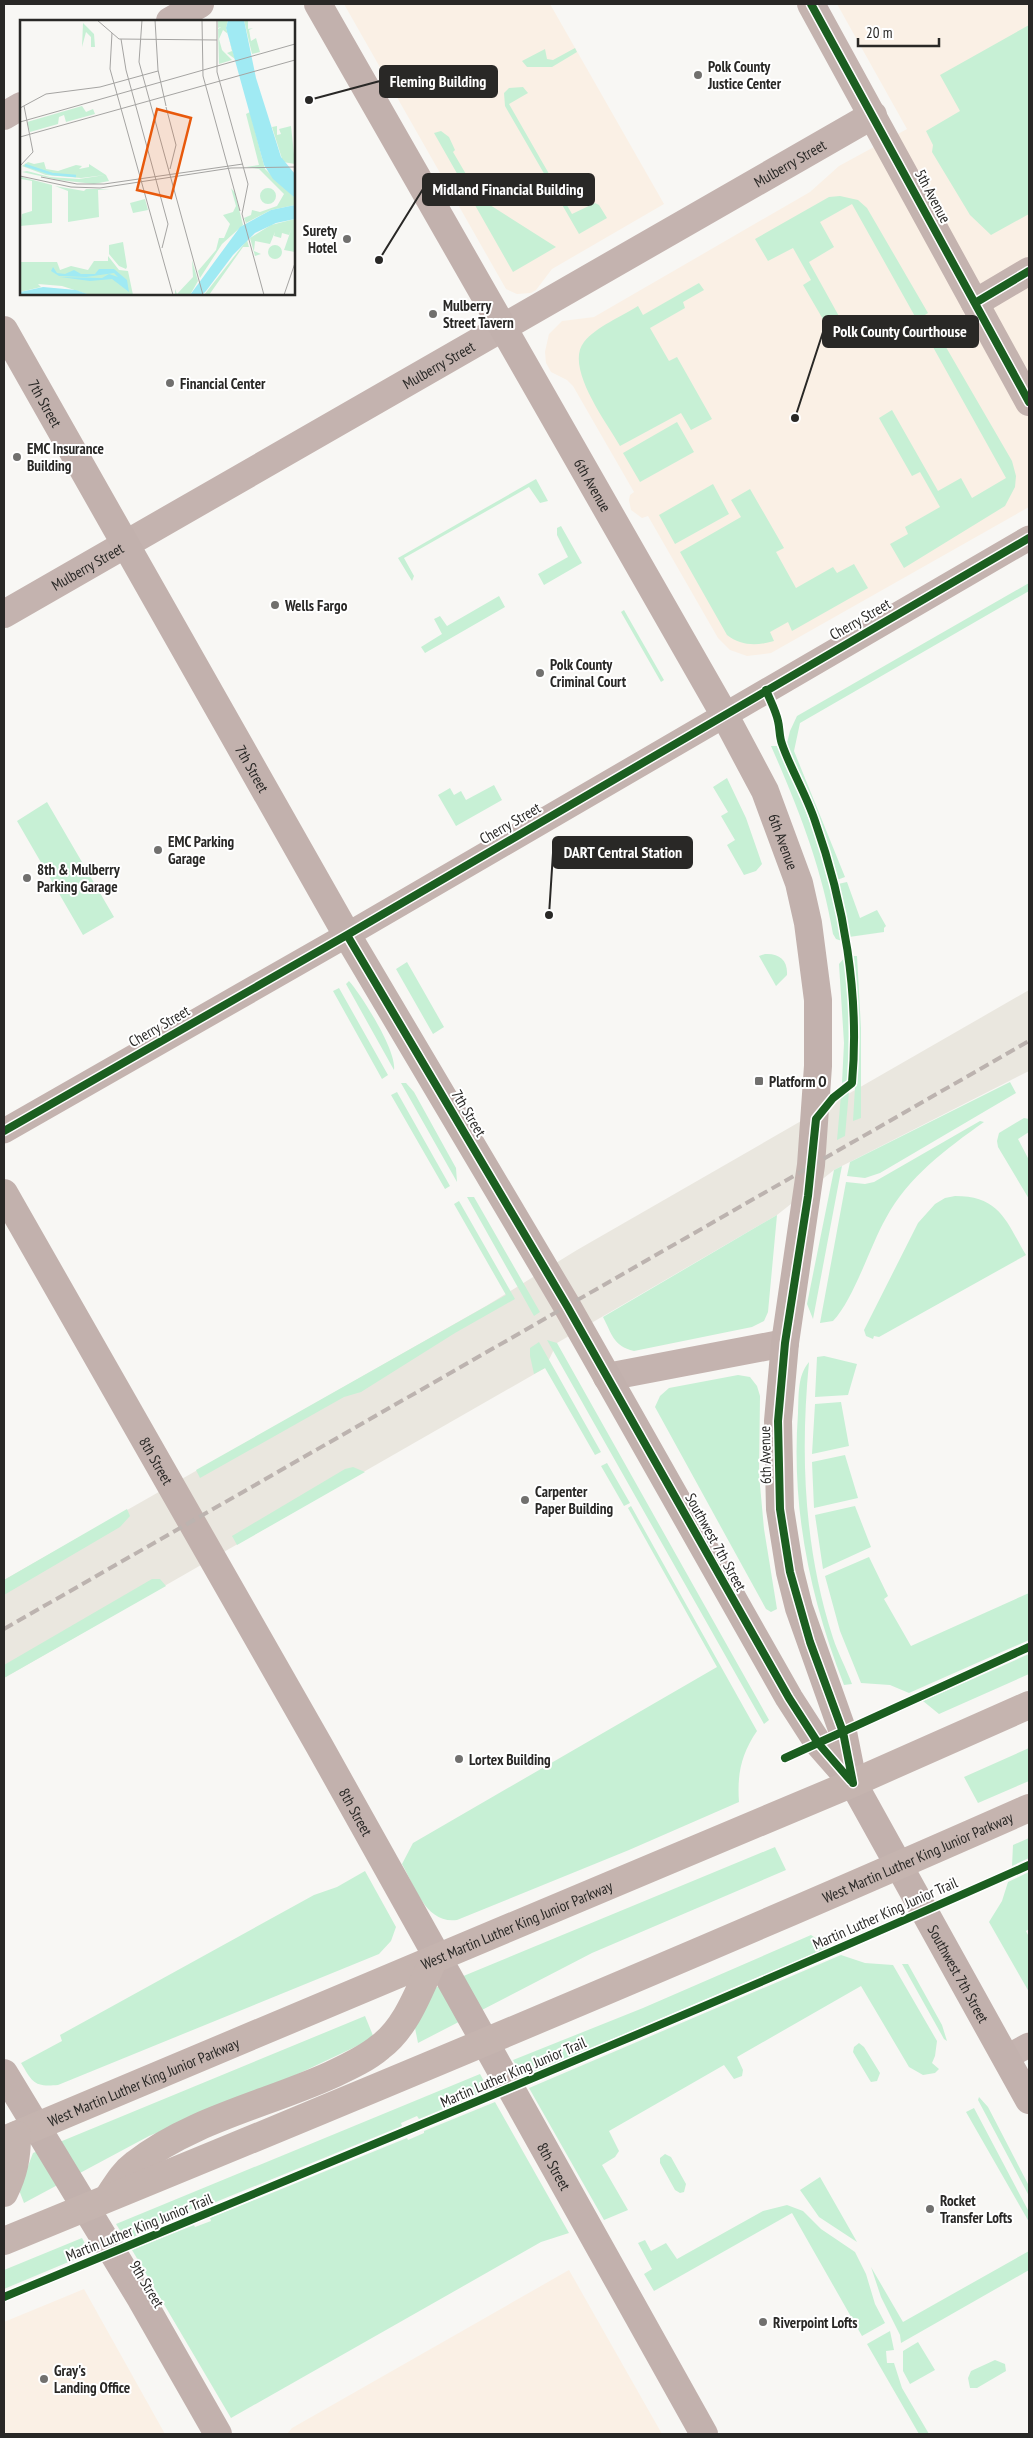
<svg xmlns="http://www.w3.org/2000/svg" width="1033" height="2438" viewBox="0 0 1033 2438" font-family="'PT Sans Narrow',sans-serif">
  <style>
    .commercial { fill: #faf0e5 }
    .built { fill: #eae7df }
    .green { fill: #c7f0d5 }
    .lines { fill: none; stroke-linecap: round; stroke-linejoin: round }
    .minor { stroke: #c4b3af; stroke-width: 25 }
    .tertiary { stroke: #c4b3af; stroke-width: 28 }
    .secondary { stroke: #c2b1ad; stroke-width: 28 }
    .primary { stroke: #c5b4af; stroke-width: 28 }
    .rail { stroke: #bcb3af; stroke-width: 4; stroke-dasharray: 10 5; stroke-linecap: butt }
    .cycleway-casing { stroke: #fff; stroke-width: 11 }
    .cycleway { stroke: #1b5e20; stroke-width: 8 }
    .poi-dot { fill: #71706e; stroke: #fff; stroke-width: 2 }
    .labels { text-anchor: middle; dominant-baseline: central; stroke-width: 4; stroke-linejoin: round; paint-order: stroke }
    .poi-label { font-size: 15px; font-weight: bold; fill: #292826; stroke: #fff; text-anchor: start }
    .street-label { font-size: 15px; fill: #292826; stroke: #fff }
    .inset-river { fill: none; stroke: #a0eaf3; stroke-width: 2.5 }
    .inset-road { fill: none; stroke: #a5a4a2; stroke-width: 1 }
    .view { fill: #e8590c; fill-opacity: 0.15; stroke: #e8590c; stroke-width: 2.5 }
    .inset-edge { fill: none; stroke: #292826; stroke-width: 2.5 }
    .leader { fill: none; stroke: #292826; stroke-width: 2 }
    .callout-dot { fill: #292826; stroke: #fff; stroke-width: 2 }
    .callout { fill: #292826; stroke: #292826; stroke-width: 2 }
    .callout-label { font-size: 16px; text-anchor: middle; font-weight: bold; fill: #fff }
  </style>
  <rect width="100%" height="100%" fill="#f8f7f4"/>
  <path class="commercial" d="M344,4H550L664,204L552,269L536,290L531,293L517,294L506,289Z
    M837,4H1029V507L771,653L747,656L730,650L718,638L648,516L642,518L631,510L629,500L630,495L634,492L573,386L567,380L551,372L546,363L545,352L549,334L562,321L594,317L810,192L839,166L907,129Z
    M569,2270L662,2434H287L292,2428Z
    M84,2289L165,2434H4V2322Z"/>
  <path class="built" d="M1029,990V1071L834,1170L777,1215L557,1343L545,1368L4,1678V1580L486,1306L577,1250Z"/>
  <path class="green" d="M1029,25V214L991,235L970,215L932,152L933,145L926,131L960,111L940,75Z
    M575,48L577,52L552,67H527L522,61L545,49L547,59L553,60Z
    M523,87L528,93L509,104L572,214L595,203L599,205L607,218L579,234L505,106L504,93L509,88Z
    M441,131L449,137L455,150L453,152L470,181L473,180L490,205L556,247L513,272L434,133Z
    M840,196L858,200L867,208L928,313L917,320L852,204L820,222L834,247L809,262L851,338L838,345L803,285L811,280L793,248L768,261L755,239L829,197Z
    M699,283L704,290L683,302L685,308L650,328L669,361L677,357L712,419L691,430L681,413L620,446C607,423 564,367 584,342C597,326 621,317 638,306L643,315Z
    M943,342L1012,461L1016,476L1015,487L1005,506L904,568L890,544L908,534L905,527L940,507L920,472L912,476L879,418L892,410L938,491L961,478L972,498L1006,478L933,347Z
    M677,422L694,452L640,482L623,453Z
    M536,479L548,501L540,503L529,487L404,558L414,576L412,581L398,558Z
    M713,484L729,514L675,544L659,515Z
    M750,489L784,548L776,552L796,588L833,567L837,573L854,564L868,588L792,631L788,622L770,632L774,641C757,646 741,646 727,635L680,552L741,517L731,500Z
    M561,526L582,563L544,585L538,574L568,557L557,535V528Z
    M1029,583V591L800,723L794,751L845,877L837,880L810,800L786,747L790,731L797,716Z
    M499,596L505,607L425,653L421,647L442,634L434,619L440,616L447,626Z
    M624,610L664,680L661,682L621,612Z
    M771,746H777C809,809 829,872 842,941L836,939L833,934C822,868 798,807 771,746Z
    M727,778L746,818L762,864L756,871L744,875L727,845L735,840L721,816L728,812L713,787Z
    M494,785L502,800L456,826L438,795L450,788L454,795L461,791L466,800Z
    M47,802L114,917L83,935L17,821Z
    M847,882L860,918L877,910L886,926L884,928V932L849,937L838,884Z
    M765,954C779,953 788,960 787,975L776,986L759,956Z
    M852,956H857L861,1028V1118L853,1121L858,1037Z
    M845,957C849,997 851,1038 850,1079L842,1083L844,1043L839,964Z
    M407,962L444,1027L433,1034L396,969Z
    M349,981C362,996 397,1051 394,1070L346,984Z
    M339,988L388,1075L382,1079L333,991Z
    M1010,1082L1016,1093L880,1173L865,1178L847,1176L850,1162Z
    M401,1083H406L414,1092L456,1168L457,1182Z
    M849,1091L845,1136L837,1140L841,1095Z
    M397,1092L450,1186L445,1189L391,1095Z
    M1024,1118L1029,1119V1132L1018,1139L1029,1160V1199L998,1147L997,1141L999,1133Z
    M980,1121L984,1122C946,1149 908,1177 886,1218C870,1246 854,1299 833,1321L820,1323L846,1182L865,1184L874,1182Z
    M842,1166L840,1176L813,1319L807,1304L834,1170Z
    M955,1196C1000,1196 1006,1221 1026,1255L879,1337L874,1336L873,1339L866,1336L864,1330L918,1223L935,1204L945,1198Z
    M467,1197H474L540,1312L534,1316Z
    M459,1201L515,1299L455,1333L361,1392L344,1397L200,1478L196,1470L506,1295L454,1204Z
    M777,1215L768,1312L764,1321L752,1327L634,1351C613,1346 612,1334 603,1317Z
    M547,1340L557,1343L769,1720L764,1724Z
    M539,1342L601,1452L595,1455L545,1368L534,1374L530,1356V1348Z
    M824,1356L857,1364L848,1395L815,1397L817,1357Z
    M809,1362C800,1456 804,1548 833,1638C838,1653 846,1668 852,1684L844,1685C810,1598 791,1508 798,1413C799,1396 797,1376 809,1362Z
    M738,1375L750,1377L757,1386L760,1396L759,1474L764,1529L777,1609L771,1612L766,1609L655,1407L660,1396L669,1388Z
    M841,1402L849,1446L812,1454L815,1404Z
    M845,1455L858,1498L814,1508L812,1462Z
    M607,1463L630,1503L624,1506L601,1466Z
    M353,1467L365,1472L237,1545L232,1536L345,1469Z
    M631,1506L757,1731C741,1754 737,1775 739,1802L629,1850L457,1920C426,1924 415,1887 402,1864L413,1843L717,1667L628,1508Z
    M855,1506L871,1547L823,1569L815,1515Z
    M127,1509L130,1516L120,1527L4,1595V1580Z
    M869,1557L888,1596L884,1599L911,1646L1029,1593V1640L909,1693L890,1685L861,1683L840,1631L825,1576Z
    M152,1579H160L166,1586L4,1678V1665Z
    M1029,1654V1674L939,1714L923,1701Z
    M1029,1748V1781L978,1803L964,1777Z
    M1029,1838V1858L1012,1866L1013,1845Z
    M775,1847L786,1870L592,1953L418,2043L415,2028L432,1989Z
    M365,1871L396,1927L391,1941L379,1954L58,2085C34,2087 33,2083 21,2063L62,2041L60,2035L314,1895L337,1887Z
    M1029,1872V1929L1026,1931L1029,1937V1992L989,1922L1002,1901L1008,1882Z
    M811,1935L829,1947L523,2077L513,2060L643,2008Z
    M841,1955L865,1963L893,1965L937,2041L935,2056L932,2063L939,2069L935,2073L923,2075L909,2067L861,1986L737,2057L743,2070L742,2076L734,2079L724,2065L609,2131L619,2151L615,2157L602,2165L628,2210L604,2220L529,2088Z
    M902,1964H908L942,2025L947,2041L944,2039Z
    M365,2016L374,2038L283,2081L149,2136L24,2203L19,2190L33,2153Z
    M859,2043L864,2047L880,2073L877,2081L871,2082L869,2079L853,2052L854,2047Z
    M480,2074L489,2090L419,2119L417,2116L401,2123L402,2126L206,2206L204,2204L188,2210L189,2213L126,2240L116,2224Z
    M979,2097L988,2107L1029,2186V2196L978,2100Z
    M495,2102L569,2233L541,2242L231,2418L132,2250L194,2225L195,2227L211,2221L210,2218L407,2138L408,2140L424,2133V2131Z
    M974,2108L1029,2212V2222L966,2112Z
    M665,2154L671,2157L686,2184L684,2192L680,2193L675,2190L660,2163V2158Z
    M820,2177L857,2242L819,2217L800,2190Z
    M787,2205L803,2211L821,2229L855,2252L866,2274L875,2304L885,2323L862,2336L792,2213L654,2291L644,2274L652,2269L638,2243L645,2240L651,2251L666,2243L677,2259L763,2211Z
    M82,2238L90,2253L4,2289V2270Z
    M1029,2251V2270L901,2343L900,2335L881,2297L871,2267L903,2322Z
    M890,2331L894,2350L886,2351L887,2363H894L902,2388L929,2434H919L867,2344Z
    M918,2342L935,2370L910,2384L903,2371V2351Z
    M995,2360L1005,2364L1006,2371L977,2388H970L968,2378L971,2371Z"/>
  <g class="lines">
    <path class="minor" d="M4,1131L347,935L1029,538
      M1007,2057L1029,2045"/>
    <g class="tertiary">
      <path d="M811,4L1029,402"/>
      <path d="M170,21L200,4"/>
      <path d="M4,116L21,106"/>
      <path d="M975,303L1029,271"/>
      <path id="s1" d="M4,614L873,115"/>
      <path d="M607,1377L785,1343"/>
    </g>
    <g class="secondary">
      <path id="s2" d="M318,4L724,714L765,791L799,883L808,923L818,1000V1066L811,1165L785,1343L778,1421L780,1509L790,1572L799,1608L843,1732L853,1782"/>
      <path id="s3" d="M4,330L347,935L567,1306L789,1698L818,1743L853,1783L1029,2100"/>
      <path id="s4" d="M4,1193L320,1747L704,2434"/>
      <path d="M4,2073L141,2299L218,2434"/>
    </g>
    <g class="primary">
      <path id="s5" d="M4,2140L853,1783L1029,1705"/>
      <path d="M4,2193C14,2173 17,2157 17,2135"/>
      <path d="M109,2196C117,2184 123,2173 135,2164C191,2120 267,2104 331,2075C348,2067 366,2059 380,2047C407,2027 419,1990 433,1961"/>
      <path id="s6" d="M4,2241C347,2101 690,1958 1029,1808"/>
    </g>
    <path class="rail" d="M4,1629L1029,1041"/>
    <g class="cycleway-casing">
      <path id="cycleway" d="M811,4L1029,402
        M975,303L1029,271
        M766,690C770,700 776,711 778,721C780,729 779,736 782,744C791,770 806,794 815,821C844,903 860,995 852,1083L833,1098L816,1119L808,1196L785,1343L778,1421L780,1509L790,1572L810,1642L843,1732L853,1783
        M347,935L567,1306L789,1698L818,1743L851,1781
        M4,1131L347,935L1029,538
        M785,1758L1029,1647
        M4,2297C347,2155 690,2016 1029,1865"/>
    </g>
    <use href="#cycleway" class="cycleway"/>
  </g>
  <g class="poi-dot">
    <circle cx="698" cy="75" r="5"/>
    <circle cx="347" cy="239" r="5"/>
    <circle cx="433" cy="314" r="5"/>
    <circle cx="170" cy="383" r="5"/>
    <circle cx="17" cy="457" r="5"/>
    <circle cx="275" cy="605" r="5"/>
    <circle cx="540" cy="673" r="5"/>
    <circle cx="158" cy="850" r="5"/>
    <circle cx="27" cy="878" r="5"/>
    <rect x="754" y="1076" width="10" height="10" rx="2.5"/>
    <circle cx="525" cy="1500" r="5"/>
    <circle cx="459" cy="1759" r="5"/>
    <circle cx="930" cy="2209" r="5"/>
    <circle cx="763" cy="2322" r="5"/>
    <circle cx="44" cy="2379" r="5"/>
  </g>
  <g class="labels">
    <g class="poi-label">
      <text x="708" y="66">Polk County<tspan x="708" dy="17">Justice Center</tspan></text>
      <text x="337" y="230" text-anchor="end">Surety<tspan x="337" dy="17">Hotel</tspan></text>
      <text x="443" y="305">Mulberry<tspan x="443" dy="17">Street Tavern</tspan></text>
      <text x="180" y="383">Financial Center</text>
      <text x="27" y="448">EMC Insurance<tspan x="27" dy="17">Building</tspan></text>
      <text x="285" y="605">Wells Fargo</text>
      <text x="550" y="664">Polk County<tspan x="550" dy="17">Criminal Court</tspan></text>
      <text x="168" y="841">EMC Parking<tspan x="168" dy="17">Garage</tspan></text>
      <text x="37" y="869">8th &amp; Mulberry<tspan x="37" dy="17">Parking Garage</tspan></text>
      <text x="769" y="1081">Platform O</text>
      <text x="535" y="1491">Carpenter<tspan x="535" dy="17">Paper Building</tspan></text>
      <text x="469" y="1759">Lortex Building</text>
      <text x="940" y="2200">Rocket<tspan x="940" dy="17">Transfer Lofts</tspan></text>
      <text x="773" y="2322">Riverpoint Lofts</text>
      <text x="54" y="2370">Gray's<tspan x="54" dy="17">Landing Office</tspan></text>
    </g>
    <g class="street-label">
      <text stroke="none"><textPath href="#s1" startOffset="906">Mulberry Street</textPath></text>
      <text transform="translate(933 196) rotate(62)">5th Avenue</text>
      <text stroke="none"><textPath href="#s1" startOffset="501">Mulberry Street</textPath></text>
      <text stroke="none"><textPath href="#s3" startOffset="84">7th Street</textPath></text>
      <text stroke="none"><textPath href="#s2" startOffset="554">6th Avenue</textPath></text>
      <text stroke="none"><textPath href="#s1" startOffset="96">Mulberry Street</textPath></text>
      <text transform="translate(860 619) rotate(-30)">Cherry Street</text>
      <text stroke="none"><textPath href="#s3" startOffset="504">7th Street</textPath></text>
      <text transform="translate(510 823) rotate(-30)">Cherry Street</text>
      <text stroke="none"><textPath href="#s2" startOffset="959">6th Avenue</textPath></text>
      <text transform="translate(159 1026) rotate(-30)">Cherry Street</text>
      <text transform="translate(469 1113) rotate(59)">7th Street</text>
      <text transform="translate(765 1455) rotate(-91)">6th Avenue</text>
      <text stroke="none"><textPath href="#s4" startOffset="308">8th Street</textPath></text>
      <text transform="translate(716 1542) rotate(61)">Southwest 7th Street</text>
      <text stroke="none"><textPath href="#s4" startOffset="712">8th Street</textPath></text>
      <text stroke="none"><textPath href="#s6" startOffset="991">West Martin Luther King Junior Parkway</textPath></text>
      <text transform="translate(885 1913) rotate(-24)">Martin Luther King Junior Trail</text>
      <text stroke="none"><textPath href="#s5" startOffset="556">West Martin Luther King Junior Parkway</textPath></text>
      <text stroke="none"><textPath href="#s3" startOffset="1902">Southwest 7th Street</textPath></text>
      <text transform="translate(513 2072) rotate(-23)">Martin Luther King Junior Trail</text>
      <text stroke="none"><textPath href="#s5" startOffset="151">West Martin Luther King Junior Parkway</textPath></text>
      <text stroke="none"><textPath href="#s4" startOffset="1118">8th Street</textPath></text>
      <text transform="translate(139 2227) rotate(-22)">Martin Luther King Junior Trail</text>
      <text transform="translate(147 2284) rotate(59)">9th Street</text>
    </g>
  </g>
  <g transform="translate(20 20)">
    <rect width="275" height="275" fill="#f8f7f4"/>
    <path d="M198,0H208L206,8L215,39L207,33L212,31L208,14L203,10L199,19L202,30L212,40L199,44L198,9L201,7L198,8ZM224,0H228V9L233,8L229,10L231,21L236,18L240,32L232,34ZM63,3L74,14L75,27H71V17L66,12L62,27ZM62,86L66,92L73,89L75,94L46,102L44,95L39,97L38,104L10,112L7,102ZM230,92L245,149L275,178V185L251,190L226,203L224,198L231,195L232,190L240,192L257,186L264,174L239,149L226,147L239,145L226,94ZM257,106V115L261,114L259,109L271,106L275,144L263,142L252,107ZM8,142L14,144L24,142L26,149L38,151L56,145L62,146L59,149L69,147V144L63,146L69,144L86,155L89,161L74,164L39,160L2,152L7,151L30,157L59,159L85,155L61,158L26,155L2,146ZM2,157L32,165V203L0,206L2,194L12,191V161L1,159L0,163V158ZM35,166L64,171L66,169H90L78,170L79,197L48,202V171ZM240 176a8 8 0 1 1 16 0a8 8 0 1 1-16 0ZM211,168L215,173L223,205L202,224L180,258L178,251L196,230L199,218H204L210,204L203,195L213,192L216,186ZM125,179L128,190L113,193L110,183ZM275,199V232L264,230L272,207L269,215L262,213L261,218L254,216L255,212L250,224L235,221L234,231L241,234L235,236L230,218L251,205ZM227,220L229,227H223L189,275H184ZM103,222L107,247L106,249L99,246L89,234V225ZM248 232a7 7 0 1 1 14 0a7 7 0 1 1-14 0ZM0,233L1,242H37L40,250L51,246L68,250L74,241H88V236L99,250L108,251L113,275H70L42,266L18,264L21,267L0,272ZM172,240L178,261L170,275H155V269L157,274L173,257Z" fill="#c7f0d5"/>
    <path d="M208,0H224L236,58L261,137L275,154V178L253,159L244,145L206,8ZM275,185V199L256,203L235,213L213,235L186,271L182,275H170L220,207L251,190ZM33,247L37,253L45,254L54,250L61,254H75L79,249H94L107,260L109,272L92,259L70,261L40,257L82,258L89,254L98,257L94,253L66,257L39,256L31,251ZM23,267L56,270L70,275H0V272Z" fill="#a0eaf3"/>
    <path class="inset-river" d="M5,145L32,154L56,156"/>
    <path class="inset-road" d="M77,0L99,19L197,20M122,0L119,42L183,275M135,0L138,50L146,86M182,0L183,56L220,191M197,0V52L228,164L222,194L244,275M92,13L90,49L153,275M101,19L106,50L148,204L142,228M146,87L156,125L150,149M0,88L26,74L80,67L138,51M0,102L275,24M0,117L275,40M0,146L13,132L4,86M0,156L51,167L80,168L211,148L275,147M21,157L57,164H84L223,144M264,275L275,243"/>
    <path class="view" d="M137,89L171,98L151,178L117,170Z"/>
    <rect width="275" height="275" class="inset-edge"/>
  </g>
  <path class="leader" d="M309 100L380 81M379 260L423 189M795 418L823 332M549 915L553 853"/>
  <g class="callout-dot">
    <circle cx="309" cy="100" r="5"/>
    <circle cx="379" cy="260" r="5"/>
    <circle cx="795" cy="418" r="5"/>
    <circle cx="549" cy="915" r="5"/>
  </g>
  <g class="callout">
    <rect x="380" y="66" width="117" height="31" rx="5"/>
    <rect x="423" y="174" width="171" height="31" rx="5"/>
    <rect x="823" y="316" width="155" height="31" rx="5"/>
    <rect x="553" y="837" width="139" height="31" rx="5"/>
  </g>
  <g class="callout-label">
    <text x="438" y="87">Fleming Building</text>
    <text x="508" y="195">Midland Financial Building</text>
    <text x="900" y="337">Polk County Courthouse</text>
    <text x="623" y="858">DART Central Station</text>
  </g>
  <rect width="1033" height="2438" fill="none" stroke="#292826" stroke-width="10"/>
  <path d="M858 38v8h81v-8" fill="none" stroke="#292826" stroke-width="2.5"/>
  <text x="866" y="38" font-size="15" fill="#292826" stroke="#ffffff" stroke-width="4" paint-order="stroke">20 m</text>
</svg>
